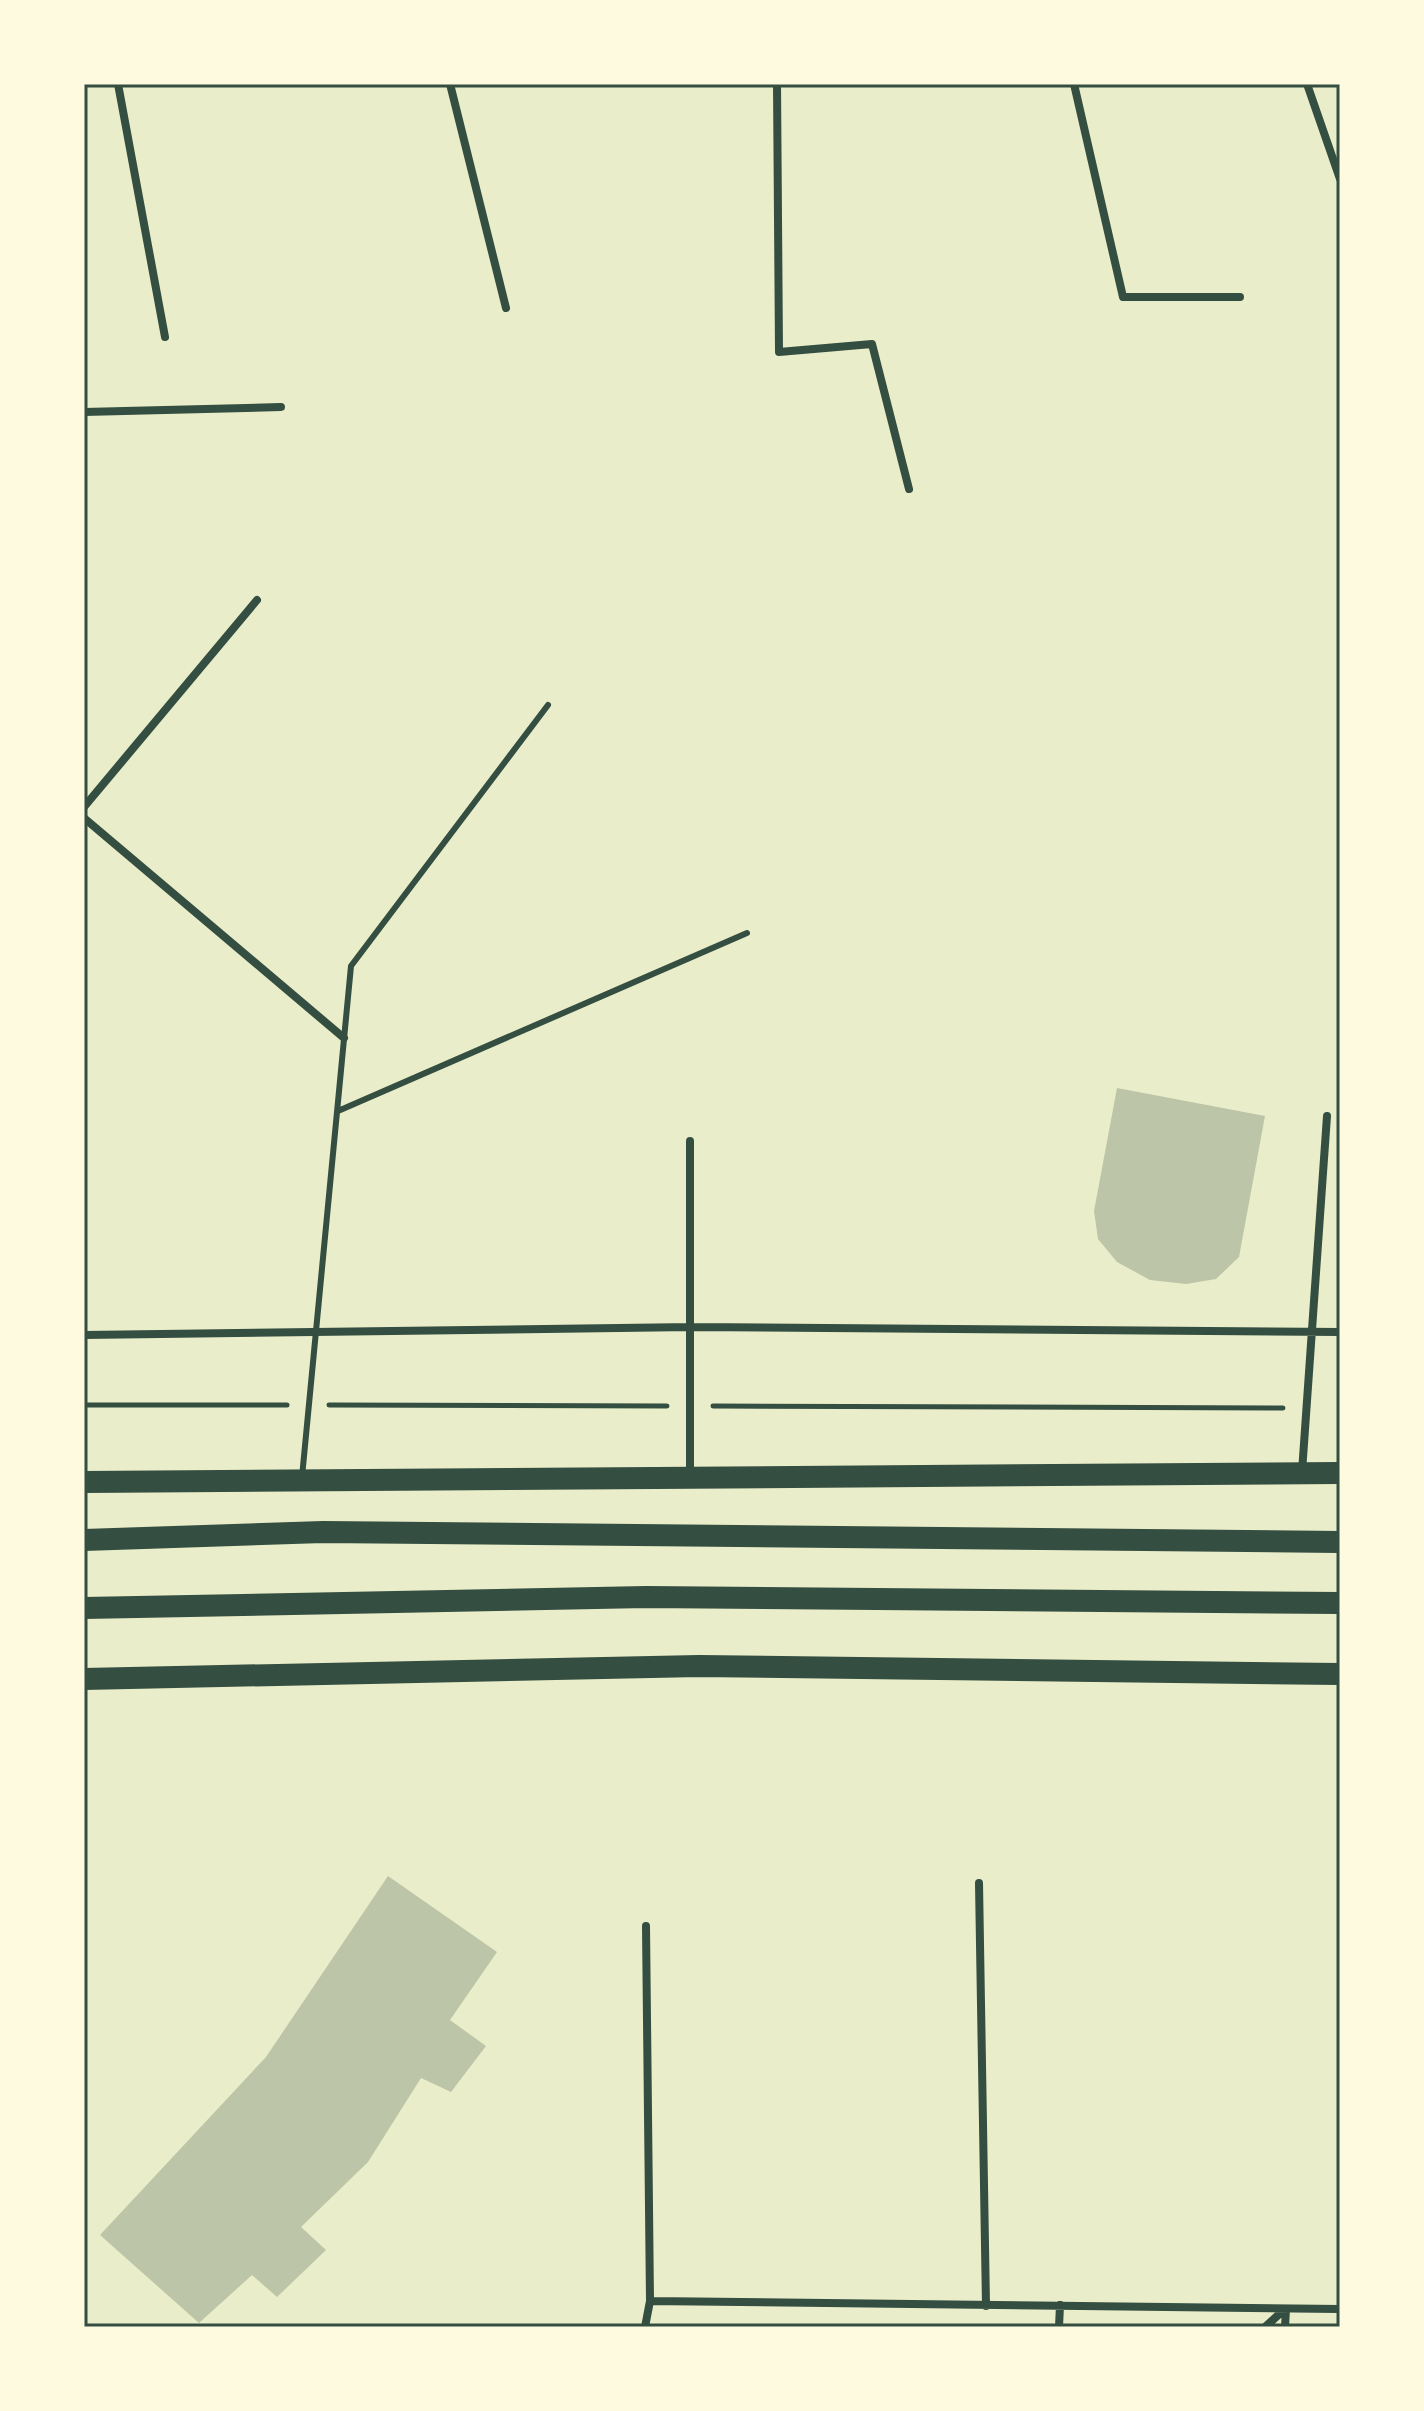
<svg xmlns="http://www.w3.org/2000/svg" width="1424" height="2411" viewBox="0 0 1424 2411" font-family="Montserrat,sans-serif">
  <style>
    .building { fill: #bcc5a7 }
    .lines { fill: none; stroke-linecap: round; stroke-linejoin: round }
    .path { stroke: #344e41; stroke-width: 5 }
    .service { stroke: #344e41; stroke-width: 6 }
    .minor { stroke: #344e41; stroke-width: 8 }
    .trunk { stroke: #344e41; stroke-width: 22 }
    .neatline { fill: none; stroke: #344e41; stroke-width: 3 }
  </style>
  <rect width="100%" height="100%" fill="#e9edc9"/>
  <path class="building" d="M1117,1088L1265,1116L1239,1257L1216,1279L1186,1284L1150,1280L1117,1262L1098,1239L1094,1211Z
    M388,1876L497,1952L450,2020L486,2046L451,2092L421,2078L368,2162L301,2227L326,2250L277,2297L252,2275L199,2323L100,2235L266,2057Z"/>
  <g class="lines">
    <path class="path" d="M84,1405H287
      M329,1405L667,1406
      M713,1406L1283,1408"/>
    <path class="service" d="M338,1111L747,933
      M302,1477L351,966L548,705"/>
    <path class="minor" d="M118,84L165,337
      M450,84L506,308
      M777,84L779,352L872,344L909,489
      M1074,84L1123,297H1240
      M1307,84L1340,179
      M84,412L281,407
      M84,807L257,600
      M84,818L344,1038
      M84,1335L692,1327L1340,1332
      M1302,1472L1327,1116
      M690,1477V1141
      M979,1883L986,2306
      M650,2301L1340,2309
      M645,2327L650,2301L646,1926
      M1059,2327L1060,2305
      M1265,2327L1285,2309
      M1285,2327L1286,2309"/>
    <path class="trunk" d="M84,1482L1340,1473
      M84,1540L323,1532L1340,1542
      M84,1608L646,1597L1340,1603
      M84,1679L699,1666L1340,1674"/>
  </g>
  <rect width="1424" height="2411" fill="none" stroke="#fefae0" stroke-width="172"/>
  <rect x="86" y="86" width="1252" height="2239" class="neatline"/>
</svg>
